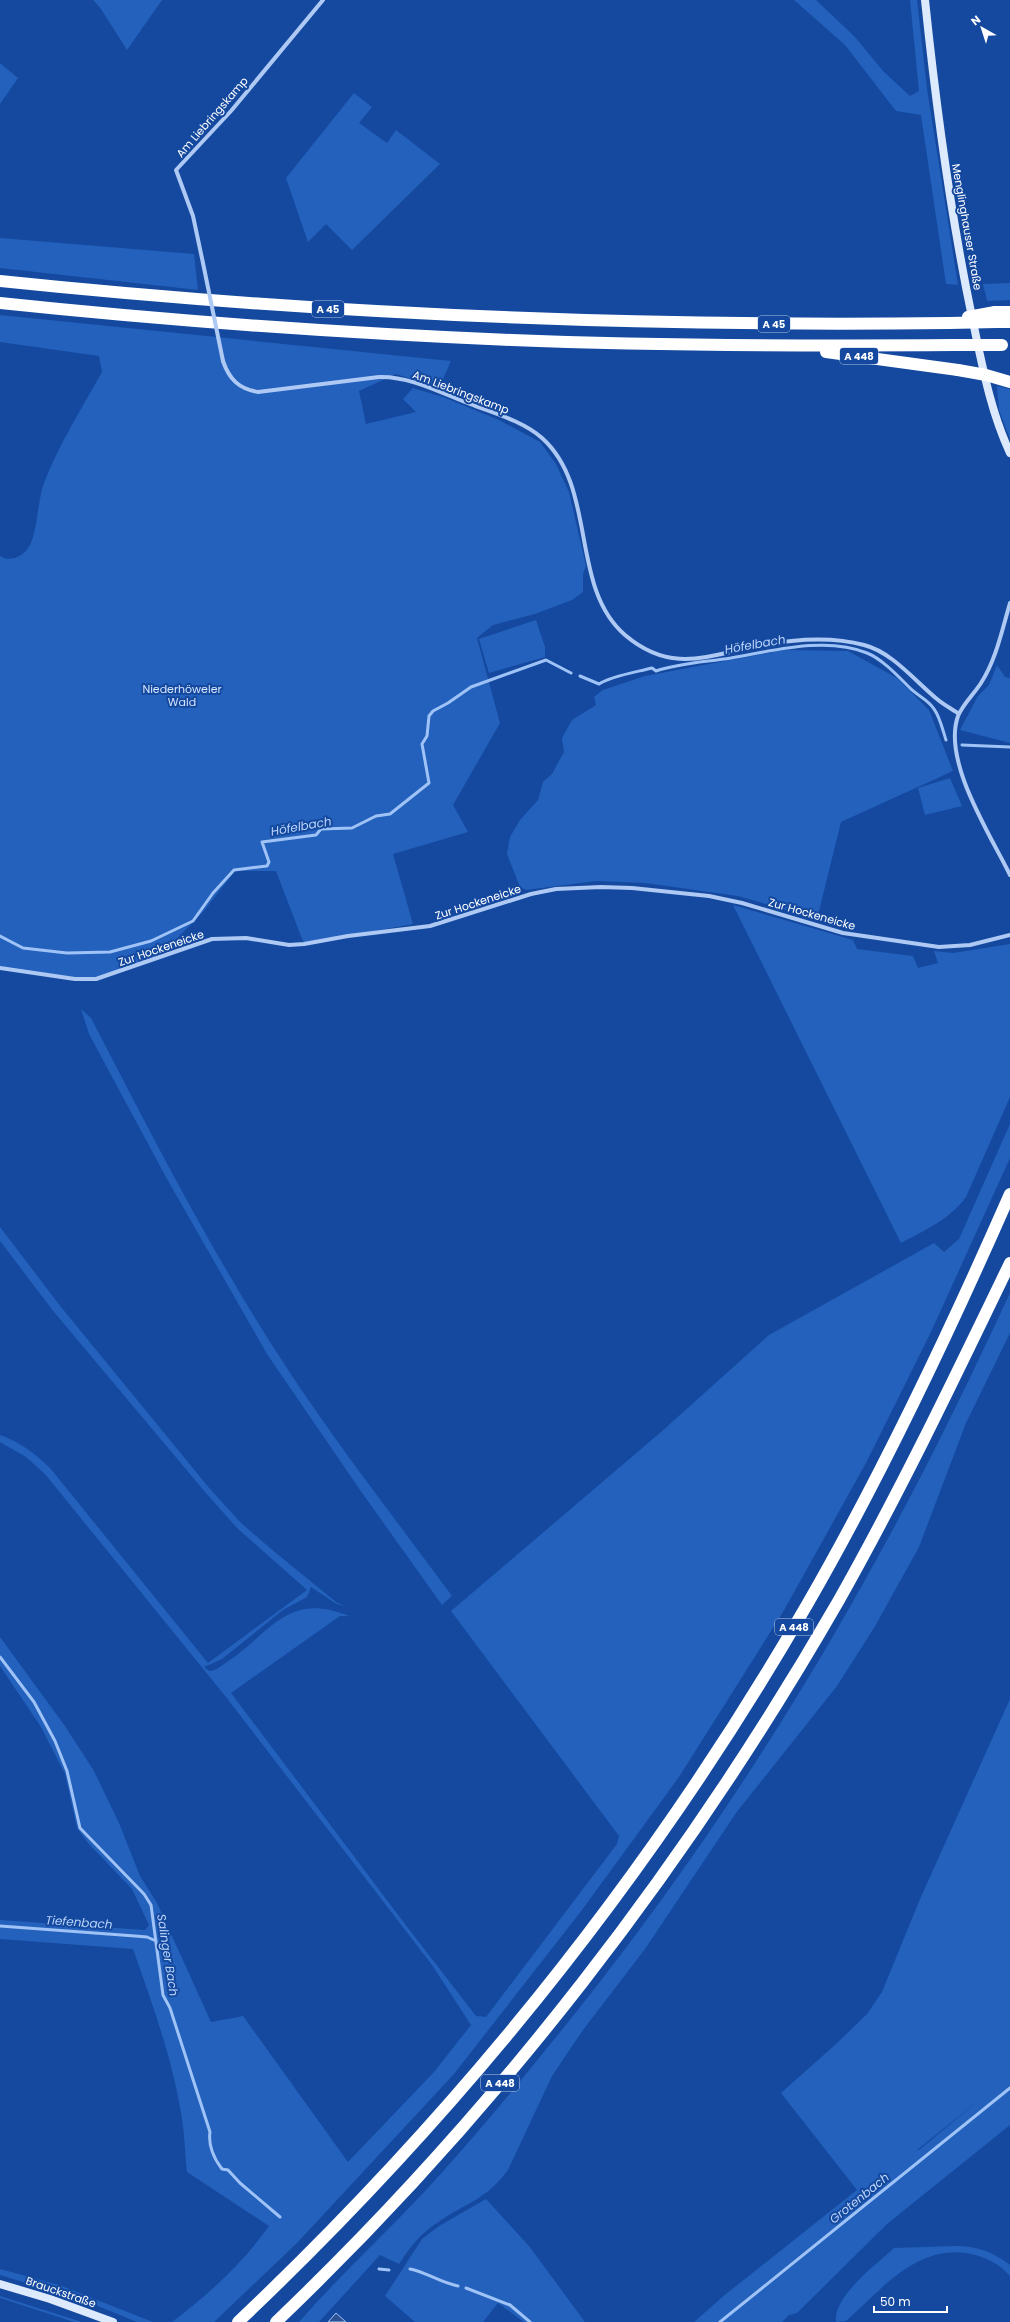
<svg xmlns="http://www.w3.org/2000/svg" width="1010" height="2322" viewBox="0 0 1010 2322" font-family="Poppins,sans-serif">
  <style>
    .green { fill: #2361bc; fill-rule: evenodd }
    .water { fill: #2c5293; stroke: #9fc3f6 }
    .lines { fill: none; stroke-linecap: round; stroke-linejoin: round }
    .stream { stroke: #9fc3f6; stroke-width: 3 }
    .street { stroke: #adc9f4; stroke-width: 4 }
    .secondary { stroke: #dde9fd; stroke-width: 8 }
    .highway { stroke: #fff; stroke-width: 12 }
    .street-bridge { stroke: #adc9f4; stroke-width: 4 }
    .highway-bridge { stroke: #fff; stroke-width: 12 }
    .labels { text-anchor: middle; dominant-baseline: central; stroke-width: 4; stroke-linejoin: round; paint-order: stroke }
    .shield { fill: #14499f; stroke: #b8c8e2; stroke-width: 1 }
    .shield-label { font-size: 10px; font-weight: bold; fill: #fff }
    .street-label { font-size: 11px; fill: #fff; stroke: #14499f }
    .park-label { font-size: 11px; fill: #d5e5fd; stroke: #14499f }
    .water-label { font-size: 12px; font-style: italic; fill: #bad4fa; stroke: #14499f }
  </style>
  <rect width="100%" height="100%" fill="#14499f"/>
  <path class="green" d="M93,0H162L127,50L101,9Z
    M794,0H816L855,37L883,71L910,96L919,91L910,0H917L927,89L958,285L946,284L921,115L896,111L845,45Z
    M0,63L18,78L0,104Z
    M354,93L372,107L359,123L387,143L396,130L440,164L352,250L326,224L308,242L286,178Z
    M0,238L194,254L198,290L0,268Z
    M1010,283V300L987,301L983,284Z
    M0,315L451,361L439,388L396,374L359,391L366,424L416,412L403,399L413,388L443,397L499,420L540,442L556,464L569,492L586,566L583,574V592L572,600L535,614L493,625L477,638L500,723L453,805L468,832L393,854L413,924L304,944L276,871H235L203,912L159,957L122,971L87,979L0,968V556C11,563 24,556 30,545C37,532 38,499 44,483C59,444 82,408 102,372L99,356L0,342Z
    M997,386L1010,389V439L999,410Z
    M536,620L545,647V657L489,673L479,639Z
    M784,650L848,651L897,678L929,710L953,771L841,822L817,919L738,896L645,883L596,881L526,890L520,887L507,854L510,837L520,820L538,800L543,782L552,774L564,752L562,738L572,720L596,705L594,697L603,690L645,676Z
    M997,665L1005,677L1010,678V743L960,730L978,696L989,685Z
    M950,778L962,806L925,815L918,788Z
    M733,905L853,940L857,949L913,956L918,968L938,963L934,951L953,953L1010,944V1097L966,1197C949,1220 925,1230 901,1243Z
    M81,1009L91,1018C148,1128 205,1240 272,1345C327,1432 391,1513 452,1596L442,1605L360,1490L267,1354L167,1179L89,1034Z
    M1010,1124V1158L931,1332L866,1463L783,1612L679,1777L582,1910L454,2074L297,2243L214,2322H172C209,2294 242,2264 269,2226L187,2172C185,2157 185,2141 183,2126C175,2066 153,2006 133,1949L0,1939V1920L145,1930L149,1925L132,1889L88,1843L77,1828L65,1774L41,1727L0,1666V1637L65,1726L94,1771L119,1823L140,1876L157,1903L211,2022L243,2016L348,2162L434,2072L471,2025L432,1965L226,1697L45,1474L26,1457L0,1442V1435C20,1442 34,1453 50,1468L208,1663L307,1590L237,1528L205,1492L54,1312L0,1241V1227L61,1307L210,1489L242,1524L276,1553L336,1602L348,1608L335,1603L311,1587L307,1597L283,1610L222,1659L204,1667L209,1671C216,1671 221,1666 227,1662C272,1632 287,1591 349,1616H340L231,1693L408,1928L476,2016L486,2017L617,1844L619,1836L451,1611L661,1432L769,1335L934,1243L944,1252L959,1239Z
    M1010,1293V1333L966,1423L919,1547L874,1628L837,1686L736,1813L645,1949L583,2030L552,2076L508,2170C485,2201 465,2203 437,2223C420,2234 410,2247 399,2264L380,2255L319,2322H299C339,2276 384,2235 426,2190C479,2133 528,2072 577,2011C691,1868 792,1714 880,1553C927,1468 969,1381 1010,1293Z
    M1010,1699V2125L887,2224L797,2313L789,2315L782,2322H694L726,2294L857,2190L781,2093L836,2044L867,2014L882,1992L920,1899ZM983,2097L919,2150H917Z
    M486,2199L529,2246L585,2322H524L498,2303L483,2322H415L385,2296L422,2239L439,2226Z
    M958,2246C979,2247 993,2252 1010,2265V2276C999,2264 988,2258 971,2254C918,2243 882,2289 846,2321L836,2322C833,2296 876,2265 894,2248Z
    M0,2269L59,2285L153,2322H137L88,2302L0,2275Z
    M0,2296L82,2322H74L0,2298Z"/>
  <path class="water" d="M336,2313L346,2322H328Z"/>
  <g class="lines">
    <path class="stream" d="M580,676L599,684C611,676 637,672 652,668L656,671C680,663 706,662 731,658C772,651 826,636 867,653C882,659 897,675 909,687C916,695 929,700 934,709C940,717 943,731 946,740
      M962,745L1010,747
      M0,936L23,948L67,953L110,952L151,941L193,921L213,893L234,870L267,866L269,862L262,842L316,835L321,829L352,828L376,816L390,814L429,783L422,744L427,736L429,716L433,711L448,703L471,687L546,660L571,673
      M0,1657L34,1702L55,1741L67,1771L80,1828L144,1894L151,1905L163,1995L170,2008L210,2132C208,2145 214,2159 222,2169L228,2170L240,2183L280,2217
      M0,1926L135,1936L147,1937L156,1941
      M379,2269L389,2270
      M410,2269C426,2272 441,2283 458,2286
      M466,2288L510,2305L530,2322
      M720,2322L1010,2088"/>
    <path class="street" d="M203,263L193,216L176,170L231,111L323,0
      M223,361C229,379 239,389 258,392L379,377C410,376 441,393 470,404C493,413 523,421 542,438C598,488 569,587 625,635C672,675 709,655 762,645C795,639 831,636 864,645C892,652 915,681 937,699C944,705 952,709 959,714
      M1010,603C1002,630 996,660 981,683C974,694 963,704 958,716C942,761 990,834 1010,875
      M0,968L75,979H96L212,939L246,938L289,945L304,944L348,936L430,926L531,894L556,889L601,887L632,888L709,896L742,903L843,933L939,947L970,945L1010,935"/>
    <path class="secondary" d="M925,0C936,106 950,212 972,317C982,364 990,410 1010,453
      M0,2284L50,2299L113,2322"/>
    <path class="highway" d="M0,281C316,314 632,327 949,323
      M0,303C170,321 341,333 512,340C659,346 806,346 954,345
      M995,312H1010
      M997,322H1010
      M826,352L958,370
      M238,2322C461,2111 655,1869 808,1603C884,1471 949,1333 1010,1194
      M276,2322C497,2111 687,1865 839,1600C901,1490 955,1377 1010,1263"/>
    <path class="street-bridge" d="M203,263L223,361"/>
    <path class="highway-bridge" d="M968,317L995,312
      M949,323L997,322
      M954,345H1002
      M958,370L986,375L1010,382"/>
  </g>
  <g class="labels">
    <g class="shield">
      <rect x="312" y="301" width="32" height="16" rx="3"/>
      <rect x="758" y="316" width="32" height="16" rx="3"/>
      <rect x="840" y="348" width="38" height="16" rx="3"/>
      <rect x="775" y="1619" width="38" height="16" rx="3"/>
      <rect x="481" y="2075" width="38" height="16" rx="3"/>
    </g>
    <g class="shield-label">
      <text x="328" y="309">A 45</text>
      <text x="774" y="324">A 45</text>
      <text x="859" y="356">A 448</text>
      <text x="794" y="1627">A 448</text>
      <text x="500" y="2083">A 448</text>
    </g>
    <g class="street-label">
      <text transform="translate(212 117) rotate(-49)">Am Liebringskamp</text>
      <text transform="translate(967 227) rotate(80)">Menglinghauser Straße</text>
      <text transform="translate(461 392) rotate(21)">Am Liebringskamp</text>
      <text transform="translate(478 902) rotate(-18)">Zur Hockeneicke</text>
      <text transform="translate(812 914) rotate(16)">Zur Hockeneicke</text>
      <text transform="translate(161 948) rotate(-19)">Zur Hockeneicke</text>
      <text transform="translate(61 2292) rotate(19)">Brauckstraße</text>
    </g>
    <g class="park-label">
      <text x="182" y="689">Niederhöweler<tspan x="182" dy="13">Wald</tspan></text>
    </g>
    <g class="water-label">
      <text transform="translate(755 644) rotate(-10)">Höfelbach</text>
      <text transform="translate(301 826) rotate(-10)">Höfelbach</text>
      <text transform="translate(79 1922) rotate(4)">Tiefenbach</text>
      <text transform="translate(168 1955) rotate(81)">Salinger Bach</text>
      <text transform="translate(859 2198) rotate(-39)">Grotenbach</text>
    </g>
  </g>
  <g transform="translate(982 28) rotate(321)" stroke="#14499f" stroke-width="3" paint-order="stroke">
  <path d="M0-3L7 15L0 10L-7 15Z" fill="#ffffff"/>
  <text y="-6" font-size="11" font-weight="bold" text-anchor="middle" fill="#ffffff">N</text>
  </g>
  <path d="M874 2306v6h73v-6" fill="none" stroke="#ffffff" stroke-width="2"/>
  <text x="880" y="2306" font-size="12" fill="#ffffff" stroke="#14499f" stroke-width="3" paint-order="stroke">50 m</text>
</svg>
